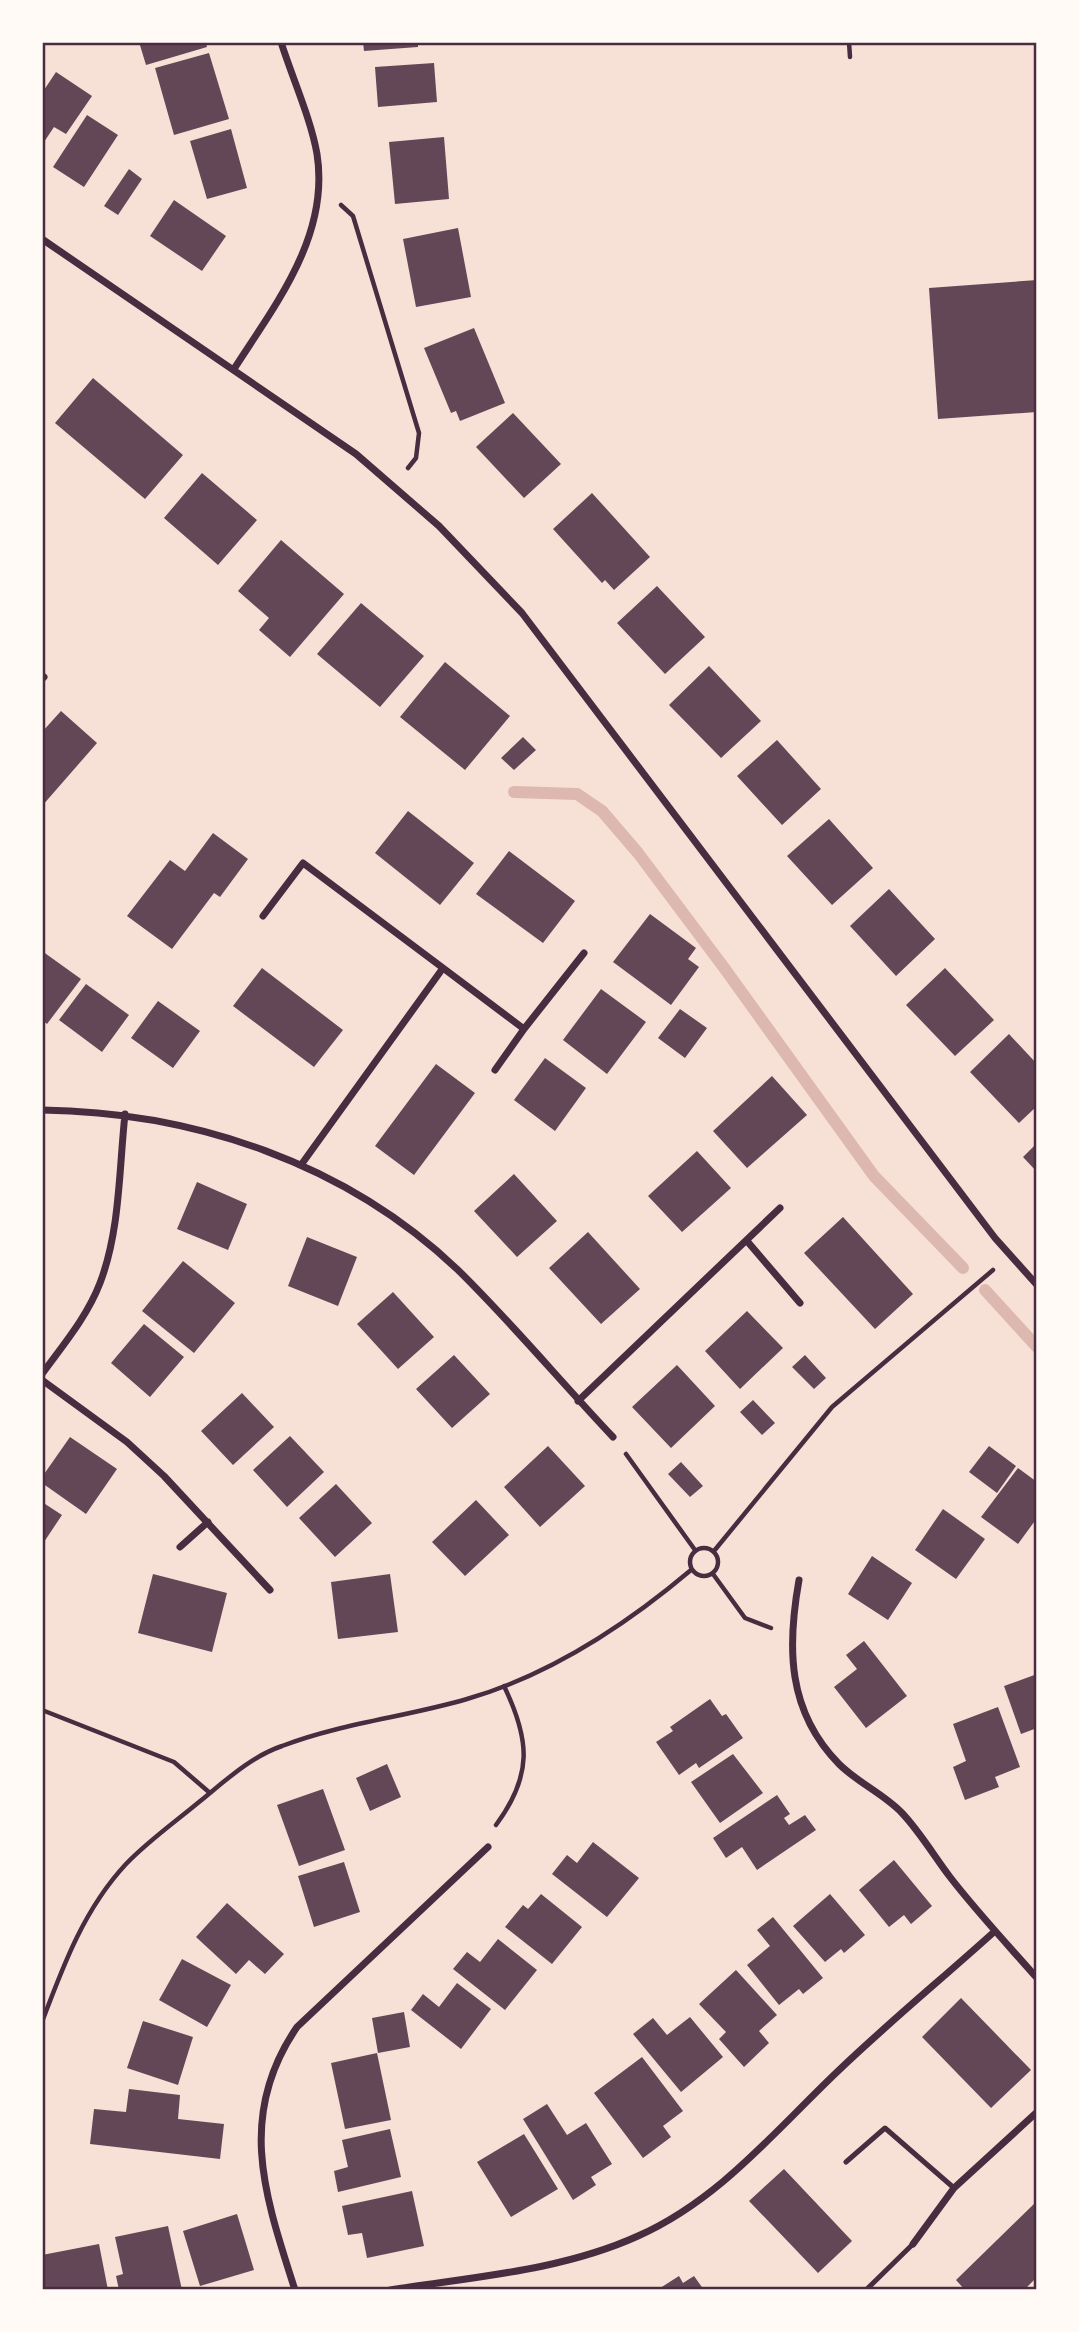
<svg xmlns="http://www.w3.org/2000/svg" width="1079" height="2332" viewBox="0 0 1079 2332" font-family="'Exo 2',sans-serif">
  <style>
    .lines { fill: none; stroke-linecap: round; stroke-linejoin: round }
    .stream { stroke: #dcb8b0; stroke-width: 12 }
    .building { fill: #644757 }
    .path { stroke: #4a2c40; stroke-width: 4.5 }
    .service { stroke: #4a2c40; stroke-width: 5 }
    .minor { stroke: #4a2c40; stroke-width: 7 }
    .neatline { fill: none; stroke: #4a2c40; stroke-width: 2.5 }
  </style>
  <rect width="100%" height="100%" fill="#f7e1d7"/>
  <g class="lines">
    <path class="stream" d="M514,792L577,794L602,811L638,853L725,969L874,1176L963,1268
      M985,1290L1037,1347"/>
  </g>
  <path class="building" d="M139,42H206L207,47L146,65Z
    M363,42H418V47L364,51Z
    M209,53L229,119L174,135L155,68Z
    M434,63L437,102L378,107L375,67Z
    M56,72L92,96L66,134L54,127L42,145V93Z
    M87,115L118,135L84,187L53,167Z
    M231,129L247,188L207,199L190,141Z
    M444,137L449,199L395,204L389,142Z
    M129,169L142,179L118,215L104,206Z
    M174,200L226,236L202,271L150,236Z
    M458,228L471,297L416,307L403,239Z
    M1037,280V412L938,419L929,288Z
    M474,328L505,403L460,421L456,411L451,413L424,348Z
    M93,378L183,455L145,499L55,423Z
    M513,413L561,464L524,498L476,447Z
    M202,473L257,520L218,565L164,518Z
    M592,493L650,557L614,590L605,580L602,583L553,529Z
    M281,540L344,594L290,657L259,630L269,618L238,591Z
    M657,586L705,637L665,674L617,623Z
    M361,603L424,656L380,707L317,654Z
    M445,662L510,716L465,770L400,717Z
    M709,666L761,721L721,758L669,705Z
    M61,711L97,743L42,806V732Z
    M523,737L536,750L514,770L501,758Z
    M777,740L821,789L782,825L737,776Z
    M408,811L474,863L440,905L375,853Z
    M829,819L873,868L832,905L787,856Z
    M213,833L248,859L220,897L214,893L172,949L127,916L170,860L185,871Z
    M509,851L575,901L543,943L476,894Z
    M889,889L935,939L896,976L850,926Z
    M650,914L696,948L688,959L699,967L671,1005L613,962Z
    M42,951L81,979L47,1024L42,1020Z
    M262,968L343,1030L314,1067L233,1006Z
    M945,968L994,1020L955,1056L906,1005Z
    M86,984L129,1015L102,1052L59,1020Z
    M601,989L646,1022L607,1074L563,1040Z
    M158,1001L200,1031L173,1068L131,1038Z
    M680,1009L707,1028L685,1058L658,1038Z
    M1009,1034L1037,1064V1106L1019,1123L970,1072Z
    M545,1058L586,1088L555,1131L514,1100Z
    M436,1064L475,1093L414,1175L375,1146Z
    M772,1076L807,1115L747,1168L713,1131Z
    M1037,1143V1172L1023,1157Z
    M697,1151L731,1188L682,1232L648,1196Z
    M514,1174L557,1221L517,1257L474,1211Z
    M197,1182L247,1204L228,1250L177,1229Z
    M843,1217L913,1294L875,1329L804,1253Z
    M588,1232L640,1289L601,1324L549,1268Z
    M307,1237L357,1257L338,1306L288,1286Z
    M183,1261L235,1303L194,1353L142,1311Z
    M393,1292L434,1337L398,1369L357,1324Z
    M747,1311L783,1348L740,1389L705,1351Z
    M144,1324L184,1357L150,1397L111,1363Z
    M454,1355L490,1394L452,1428L416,1389Z
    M805,1355L826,1378L814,1389L792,1367Z
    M677,1365L715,1406L671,1448L632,1407Z
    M242,1393L274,1427L233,1465L201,1431Z
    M753,1400L775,1423L762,1435L740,1412Z
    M290,1436L324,1472L287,1507L253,1470Z
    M70,1437L117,1469L86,1514L42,1483V1477Z
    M548,1446L585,1486L540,1527L504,1487Z
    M989,1446L1016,1466L997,1493L969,1472Z
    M681,1462L703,1486L690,1497L668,1474Z
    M1018,1468L1037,1482V1518L1018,1544L981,1517Z
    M336,1484L372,1523L335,1557L299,1518Z
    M476,1500L509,1535L465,1576L432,1542Z
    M42,1502L62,1515L42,1545Z
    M943,1509L985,1539L956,1579L915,1550Z
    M872,1556L912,1583L888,1620L848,1594Z
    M153,1574L227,1593L212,1652L138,1633Z
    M390,1574L398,1632L338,1639L331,1582Z
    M864,1641L907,1696L866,1728L834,1687L857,1669L846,1655Z
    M1037,1674V1728L1021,1734L1004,1686Z
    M710,1699L722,1716L726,1714L743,1738L699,1768L696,1763L679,1775L656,1742L673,1731L670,1727Z
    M998,1707L1020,1767L995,1777L999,1787L965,1800L953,1767L966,1761L953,1724Z
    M733,1754L763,1793L720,1823L691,1782Z
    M387,1764L401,1797L370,1811L356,1778Z
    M323,1789L345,1850L299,1866L277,1805Z
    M777,1795L790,1814L784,1818L789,1825L805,1815L816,1830L757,1870L742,1847L726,1858L713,1838Z
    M593,1842L639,1878L607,1917L552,1874L567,1855L577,1863Z
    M894,1860L932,1906L911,1924L904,1915L889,1927L859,1890Z
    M344,1862L360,1912L314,1927L298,1876Z
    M541,1894L582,1927L552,1964L505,1927L523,1905L528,1909Z
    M830,1894L865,1935L844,1953L841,1949L825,1962L793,1926Z
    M227,1903L284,1954L265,1974L249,1960L236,1974L196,1937Z
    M773,1917L823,1978L803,1994L799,1989L779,2005L747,1965L770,1946L757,1930Z
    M498,1939L537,1970L505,2010L453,1969L467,1952L480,1962Z
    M182,1959L231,1985L207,2027L159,2000Z
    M736,1970L777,2015L759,2031L769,2043L744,2067L719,2039L726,2032L699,2004Z
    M457,1983L491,2009L461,2049L411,2010L423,1994L439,2007Z
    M961,1998L1031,2070L991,2108L922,2037Z
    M404,2012L410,2047L378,2053L372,2018Z
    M690,2017L723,2057L681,2092L633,2034L653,2018L667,2035Z
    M143,2021L193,2037L178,2085L127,2068Z
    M377,2053L391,2120L345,2129L331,2063Z
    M642,2057L683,2111L663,2126L671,2137L643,2158L594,2093Z
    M129,2089L180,2095L178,2119L224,2124L220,2159L90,2144L94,2109L126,2112Z
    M547,2104L567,2135L586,2123L612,2164L591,2177L596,2185L573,2200L523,2119Z
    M390,2129L401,2177L338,2192L334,2171L348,2167L342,2140Z
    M524,2134L558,2189L511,2217L477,2162Z
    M784,2169L852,2241L818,2273L749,2201Z
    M412,2191L424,2246L367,2258L362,2233L348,2235L342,2206Z
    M1037,2201V2277L1024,2290H965L956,2280Z
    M237,2214L254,2270L200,2286L183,2231Z
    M168,2226L182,2290H119L116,2276L123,2274L115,2237Z
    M99,2244L108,2290H44L42,2255Z
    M679,2276L683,2283L694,2276L704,2290H657Z"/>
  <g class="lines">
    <path class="path" d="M849,42L850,57
      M341,205L353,216L419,433L416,458L408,468
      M626,1454L695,1550
      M690 1562a14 14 0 1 1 28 0a14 14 0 1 1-28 0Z
      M714,1551L832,1407L993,1270
      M713,1574L745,1618L771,1628
      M42,1710L174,1762L210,1793
      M496,1825C533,1775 530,1740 504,1686
      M42,2022C63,1966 84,1909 126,1864C148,1841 175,1822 199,1802C225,1781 250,1757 282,1746C342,1723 406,1717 467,1699C550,1675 626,1625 691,1570"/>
    <path class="service" d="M846,2162L885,2128L954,2188
      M866,2290L913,2244"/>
    <path class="minor" d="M42,239L356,454L439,526L522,613L995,1238L1037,1285
      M234,369C275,305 330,236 317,154C311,119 292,77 281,42
      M42,679L44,677
      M263,916L303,863L443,968L301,1165
      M443,968L524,1029L584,953
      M495,1070L524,1029
      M42,1110C194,1112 346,1163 458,1270C512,1323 561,1382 613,1437
      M747,1241L800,1303
      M42,1374C63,1345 87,1317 100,1283C120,1231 119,1170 125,1114
      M42,1380L127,1442L164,1476L270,1590
      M578,1401L780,1208
      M180,1547L208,1522
      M799,1580C787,1647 787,1711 839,1764C858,1783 884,1794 902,1813C920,1832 934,1856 950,1877C977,1912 1008,1945 1037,1978
      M913,2244L954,2188L1037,2112
      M295,2290C265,2196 236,2116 297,2027L488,1847
      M390,2290C472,2277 561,2271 638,2236C719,2200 774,2132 837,2072C888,2023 943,1978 995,1931"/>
  </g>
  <rect width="1079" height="2332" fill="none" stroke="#fffaf5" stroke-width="88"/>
  <rect x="44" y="44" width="991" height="2244" class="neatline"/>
</svg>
